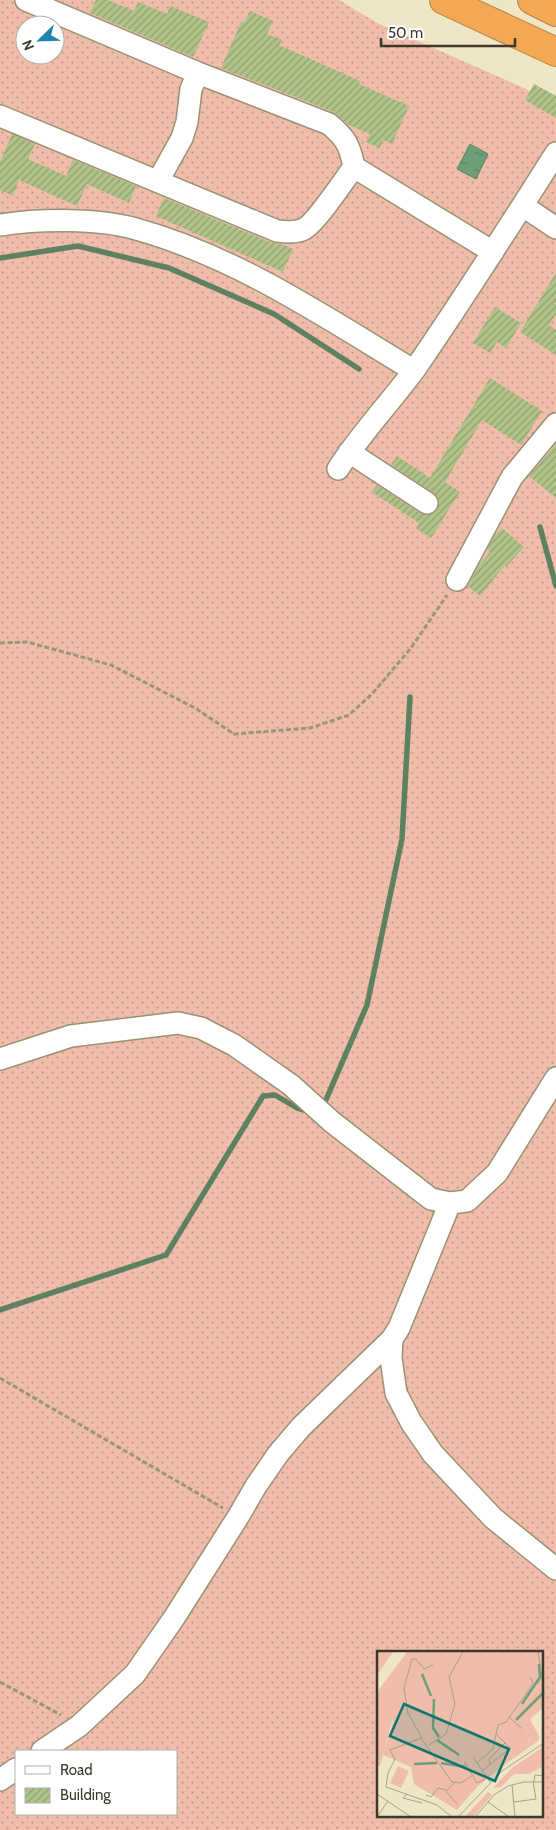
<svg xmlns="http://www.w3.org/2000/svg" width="556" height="1830" viewBox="0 0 556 1830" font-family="Cabin,sans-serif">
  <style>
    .garden { fill: url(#garden-dots); fill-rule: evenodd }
    .water { fill: url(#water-ripples); stroke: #5e8161 }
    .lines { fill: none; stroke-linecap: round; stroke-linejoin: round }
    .stream { stroke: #5e8161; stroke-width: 5.5 }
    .building { fill: url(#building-hatch) }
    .minor-casing { stroke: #9a9273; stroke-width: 24 }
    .highway-casing { stroke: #b38246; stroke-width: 30 }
    .path { stroke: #9b957d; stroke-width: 3; stroke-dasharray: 5 2.5; stroke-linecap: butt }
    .minor { stroke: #fff; stroke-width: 21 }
    .highway { stroke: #f3a954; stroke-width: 28 }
    .inset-river { fill: none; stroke: #6da078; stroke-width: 2.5 }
    .inset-road { fill: none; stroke: #a7a188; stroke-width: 1 }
    .view { fill: #0f766e; fill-opacity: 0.15; stroke: #0f766e; stroke-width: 2.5 }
    .inset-edge { fill: none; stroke: #3c392c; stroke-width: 2.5 }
  </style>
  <defs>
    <pattern id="garden-dots" width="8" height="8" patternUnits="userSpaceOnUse" patternTransform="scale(1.25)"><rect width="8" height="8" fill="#f0bdab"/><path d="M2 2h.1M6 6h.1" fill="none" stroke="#c49b8b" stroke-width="1.8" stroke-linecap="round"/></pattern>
    <pattern id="water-ripples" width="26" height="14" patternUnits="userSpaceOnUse" patternTransform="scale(1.25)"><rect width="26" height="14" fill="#6da078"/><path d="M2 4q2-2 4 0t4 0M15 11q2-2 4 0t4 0" fill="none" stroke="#5b8363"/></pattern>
    <pattern id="building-hatch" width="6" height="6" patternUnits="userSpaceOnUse" patternTransform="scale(1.25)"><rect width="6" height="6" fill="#afc288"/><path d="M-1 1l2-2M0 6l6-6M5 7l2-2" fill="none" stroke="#909f6f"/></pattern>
  </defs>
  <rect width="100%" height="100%" fill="#efe6c5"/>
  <path class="garden" d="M0,0H339L379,24L524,88L556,107V1830H0ZM25,25H55V55H25ZM378,1652H542V1816H378ZM16,1751H176V1814H16Z"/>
  <path class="water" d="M470,144L488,154L476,179L457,169Z"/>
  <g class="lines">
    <path class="stream" d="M0,258L78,246L169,268L274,314L359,369
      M540,527L556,586
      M321,1105L325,1102L367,1005L402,839L410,697
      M0,1310L166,1255L263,1096L275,1095L297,1108L308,1111"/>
  </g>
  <path class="building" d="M96,0H108L134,11L138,2L167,14L170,6L209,22L193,57L90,13Z
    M250,11L273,21L267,34L282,40L279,45L360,81L359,84L409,106L392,144L383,140L380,148L366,142L370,134L349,125L334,112L221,68L241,22L244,23Z
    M534,84L556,96V118L525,100Z
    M12,134L35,144L28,159L66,176L73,160L136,186L129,203L87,184L77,206L19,180L13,196L0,190V162Z
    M164,198L272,243L282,244L293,249L283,272L156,216Z
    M556,273V314L549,325L556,330V355L520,332Z
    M495,307L521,323L506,348L497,342L490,353L473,343Z
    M490,378L542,411L521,445L482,420L445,482L460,492L431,538L416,528L419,523L372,492L377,485L420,513L426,515L432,514L437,510L439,503L438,497L434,493L391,465L397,456L430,478Z
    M556,444V498L529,476Z
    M502,528L524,547L506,567L505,565L480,596L468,586L479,565L490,552L487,549L495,535Z"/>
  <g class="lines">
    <g class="minor-casing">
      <path id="minor" d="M26,0L198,73L329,124C346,138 350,146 354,167L493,252
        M0,116L277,231C286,232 296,233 304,229C316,223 344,180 354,167
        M158,181L182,138L187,122L191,89L198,73
        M523,206L556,228
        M0,225C39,219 98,218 136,229C237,257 325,317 413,370
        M349,452L427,503
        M338,469C361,433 390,403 415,369C464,298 510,225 556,153
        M457,580L512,477L556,424
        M0,1059L71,1036L178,1023L201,1028L234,1045L291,1085L332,1122L431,1199L450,1203L467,1201L497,1173L556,1078
        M450,1203L399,1328L392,1339L391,1358L396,1393L411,1422L433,1454L493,1518L556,1569
        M42,1751L79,1726L135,1674L174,1618L238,1517L256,1486L278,1454L301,1427L392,1339
        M0,1780L16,1769"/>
    </g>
    <g class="highway-casing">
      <path id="highway" d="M444,0L556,52
        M532,0L556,12"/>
    </g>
    <path class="path" d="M0,643L27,642L111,665L195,708L234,734L310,728L349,715L372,694L411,648L447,595
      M0,1378L223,1508
      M0,1682L61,1715"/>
    <use href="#minor" class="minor"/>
    <use href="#highway" class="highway"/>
  </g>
  <g transform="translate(377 1651)">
    <rect width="166" height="166" fill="#efe6c5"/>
    <path d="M0,1H16L0,24ZM30,1H44L31,12L3,115L0,114V41ZM166,46V57L153,68L163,87L161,90L130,112L134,102L152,90L146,66L148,61ZM166,96V115L152,123H137L124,136L116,137L136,116ZM111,141L115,144L96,166H88Z" fill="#f0bdab"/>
    <path d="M45,1H166V46L146,66L152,90L134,102L130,112L100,136L80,159L37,133L34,116L6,104L16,71L12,45L31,7Z" fill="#f0bdab"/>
    <path d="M21,115L32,120L24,137L13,132Z" fill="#f0bdab"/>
    <path class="inset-river" d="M45,23L54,45M57,48L56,77L62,86M145,53L163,26L162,13M139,69L167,41M60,89L82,104M64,112L88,116M37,113L60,112"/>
    <path class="inset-road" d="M160,34L165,25L161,1M132,66L144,77M45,87L31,62L27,37L35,8H39L47,18L56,14M52,94L69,83L78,53L72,26L86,1M96,106L113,131M87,110L100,132L108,128M100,112L116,98L121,74L129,71L151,40L156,32L153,26M113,114L112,108L129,91M105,120L133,97L120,84M157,130L158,124L167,125M77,132L69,140L80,153M135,134L138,166M0,143L34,166M30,143L26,147L45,152M49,144L54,146L61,137L69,139M111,151L132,166M137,151L159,148L156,130M0,166L11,150M75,166L60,154L9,136L11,122L18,108L13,99L44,87L75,131L84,132L96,124M81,166L125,120L167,92M98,166L117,144L131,135L147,131H167"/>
    <path class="view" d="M27,53L132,98L118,130L13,85Z"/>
    <rect width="166" height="166" class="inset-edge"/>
  </g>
  <rect x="15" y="1750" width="162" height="65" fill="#ffffff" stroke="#b1b0ab"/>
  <rect x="25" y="1766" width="25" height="8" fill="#ffffff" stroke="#b1b0ab"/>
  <text x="60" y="1775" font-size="15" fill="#3c392c">Road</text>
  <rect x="25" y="1788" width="25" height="15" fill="url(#building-hatch)" stroke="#b1b0ab"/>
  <text x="60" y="1800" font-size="15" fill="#3c392c">Building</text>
  <g transform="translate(40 40) rotate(247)"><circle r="24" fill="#ffffff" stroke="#b1b0ab"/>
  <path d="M0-4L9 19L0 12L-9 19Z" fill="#2283ae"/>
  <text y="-8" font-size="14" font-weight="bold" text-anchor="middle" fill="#3c392c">N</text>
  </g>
  <path d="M381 38v8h134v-8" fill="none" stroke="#3c392c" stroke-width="2.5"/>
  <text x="388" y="38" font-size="15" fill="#3c392c" stroke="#ffffff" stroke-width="4" paint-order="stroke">50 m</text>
</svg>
